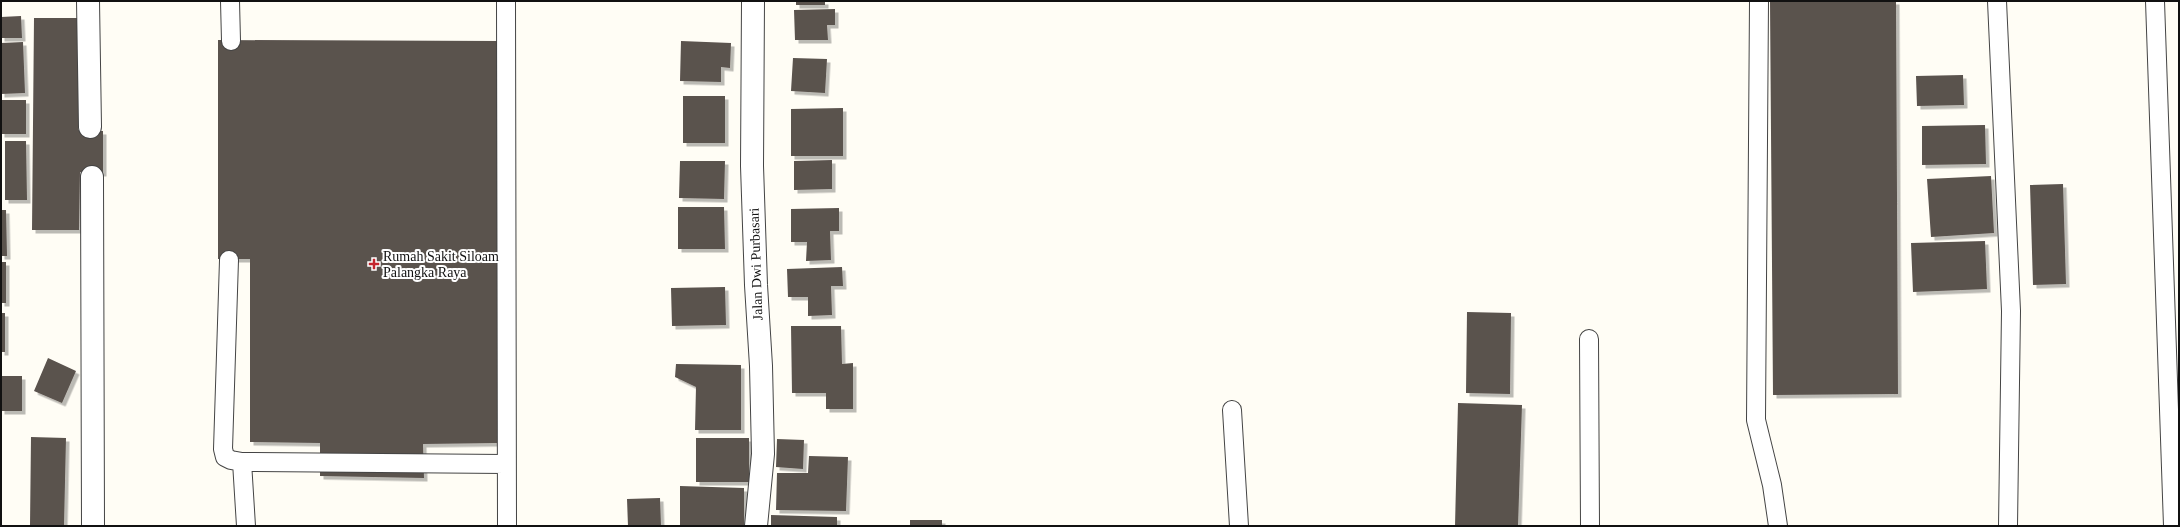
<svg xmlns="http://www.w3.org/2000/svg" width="2180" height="527" viewBox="0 0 2180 527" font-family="'Times New Roman',serif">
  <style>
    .building { fill: #5a524d; filter: url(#shadow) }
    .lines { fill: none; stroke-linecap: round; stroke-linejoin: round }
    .lane-casing { stroke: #444; stroke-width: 20 }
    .street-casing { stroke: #444; stroke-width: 24 }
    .lane { stroke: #fff; stroke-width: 18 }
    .street { stroke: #fff; stroke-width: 22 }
    .poi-dot { fill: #c4262e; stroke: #fff; stroke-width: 1.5 }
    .labels { text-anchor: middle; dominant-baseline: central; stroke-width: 4; stroke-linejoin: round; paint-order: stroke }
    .poi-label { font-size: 14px; fill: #111; stroke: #fff; text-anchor: start }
    .street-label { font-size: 14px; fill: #111; stroke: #fff }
  </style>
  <defs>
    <filter id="shadow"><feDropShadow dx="3.5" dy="3.5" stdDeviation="0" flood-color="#0004"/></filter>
  </defs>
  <rect width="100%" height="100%" fill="#fffdf5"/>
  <path class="building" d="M796,1H825V5H796Z
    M1770,1H1896L1898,394L1773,395Z
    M835,9V25H827L828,40H795L794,10Z
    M21,16L22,38H1V17Z
    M34,18H79L78,130L103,131V173L80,172L79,230H32Z
    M218,40L499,41V443L423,444L424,478L320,476V443L250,442V259H218Z
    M681,41L731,43L730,68L721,67V82L680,81Z
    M23,42L25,93L1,94V43Z
    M793,58L827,59L825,93L791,91Z
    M1963,75L1964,105L1917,106L1916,76Z
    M683,96H725V143H683Z
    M1,100H26V134H1Z
    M843,108V156H791V109Z
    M1985,125L1986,164L1922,165V126Z
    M5,141H26L27,200H5Z
    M832,160V189L794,190V161Z
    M680,161H725L724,199L679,198Z
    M1991,176L1994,233L1931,237L1927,179Z
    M2063,184L2066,284L2033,285L2030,185Z
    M678,207H724L725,249H678Z
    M839,208V231H830L831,260L806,261L807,242H791V209Z
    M1,210H6L7,256H1Z
    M1985,241L1987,289L1913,292L1911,243Z
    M1,262H6V303H1Z
    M842,267L843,286H831L832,315L808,316V297H788L787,269Z
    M725,287L726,325L672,326L671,288Z
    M1467,312L1511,313L1510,394L1466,393Z
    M1,313H5V352H1Z
    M791,326H841L842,364L853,363V409H826V393H792Z
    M48,358L76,371L62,403L34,391Z
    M676,364L741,365V430H695L696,387L675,377Z
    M1,376H22V411H1Z
    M1458,403L1522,405L1518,526H1455Z
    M31,437L66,438L64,526H30Z
    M696,438H749V482H696Z
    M777,439L804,440L803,469L776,467Z
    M809,456L848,457L846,511L776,510L777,473H808Z
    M680,486L744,488V526H680Z
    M660,498L661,526H628L627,499Z
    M771,515L837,517V526H771Z
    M910,520H942V526H910Z"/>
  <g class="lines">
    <g class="lane-casing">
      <path id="lane" d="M230,1L231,41
        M506,1L507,526
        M1759,1L1756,420L1772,485L1778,526
        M1997,1L2011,311L2008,526
        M2155,1L2173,526
        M229,260L223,449L225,457L231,460L242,462L506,464
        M1589,339L1590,526
        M1232,410L1239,526
        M242,462L246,526"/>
    </g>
    <g class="street-casing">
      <path id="street" d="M88,1L90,127
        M753,1L752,166L756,285L761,366L763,454L756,526
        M92,177L93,526"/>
    </g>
    <use href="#lane" class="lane"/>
    <use href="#street" class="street"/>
  </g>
  <path class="poi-dot" d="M372 258h4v4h4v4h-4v4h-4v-4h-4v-4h4z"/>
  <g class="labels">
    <g class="poi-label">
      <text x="383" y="256">Rumah Sakit Siloam<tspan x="383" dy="16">Palangka Raya</tspan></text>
    </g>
    <g class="street-label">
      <text transform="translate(756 264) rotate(-92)">Jalan Dwi Purbasari</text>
    </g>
  </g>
  <rect width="2180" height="527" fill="none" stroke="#111111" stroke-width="4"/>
</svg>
